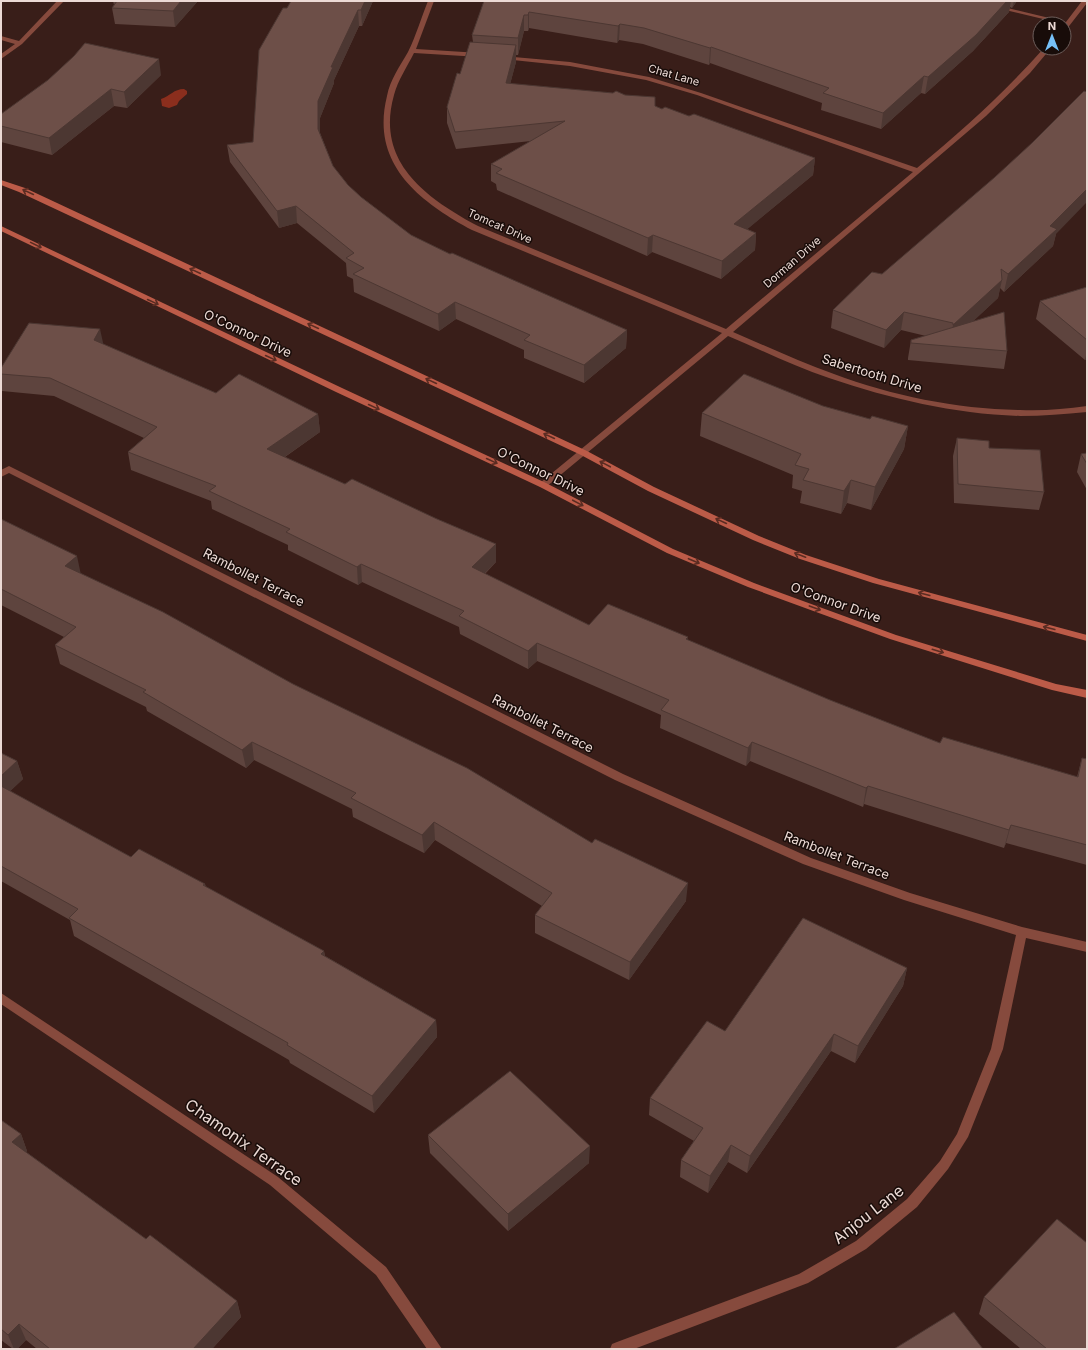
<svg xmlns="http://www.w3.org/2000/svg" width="1088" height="1350" viewBox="0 0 1088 1350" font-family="Inter,sans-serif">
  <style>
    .water { fill: #8b2e1d }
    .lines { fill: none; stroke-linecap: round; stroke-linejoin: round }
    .street { fill: #864a3d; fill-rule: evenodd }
    .secondary { fill: #bc5b48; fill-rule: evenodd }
    .wall { fill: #5e443e }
    .shaded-wall { fill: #4c3732 }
    .building { fill: #6d4f48; stroke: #4c3732 }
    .oneway { stroke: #5a2c22 }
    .labels { text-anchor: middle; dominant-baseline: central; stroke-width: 3; stroke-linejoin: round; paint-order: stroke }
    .far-street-label { font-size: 11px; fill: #ecdad5; stroke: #180c09 }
    .street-label { font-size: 13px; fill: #ecdad5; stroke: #180c09 }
    .near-street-label { font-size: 16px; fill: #ecdad5; stroke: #180c09 }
  </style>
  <rect width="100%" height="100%" fill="#391e19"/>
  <path class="water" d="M184,89L187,91V94L179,101L177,105L169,108L162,106L161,99C170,96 174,89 184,89Z"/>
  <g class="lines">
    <path class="street" d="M57,1H64L22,44L1,59V54L15,44L1,40V36L19,41Z
      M428,1H434L416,49L480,53L483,55L480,57L414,53C407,67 398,80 394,95C375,162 426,198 478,226L726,329L913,172L697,95L646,80L570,66L504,59L502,58V56L570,62L649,77L701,93L917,168C962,131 1005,92 1044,48H1051L1030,73L986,116L733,332C766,346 800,362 834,374C892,396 958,409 1020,410C1043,411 1065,409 1087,406V412C1065,414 1043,416 1020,416C955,414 891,399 829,378C795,367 762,350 728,336L546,487H540L539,485L540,483L722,333L472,230C419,201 370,164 387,96C390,80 400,66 408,52C416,36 421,18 428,1Z
      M967,1H978L1066,22L1082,1H1087V3L1066,30L1064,31V24Z
      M9,466L623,774L811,858L910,893L1022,927L1087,942V952L1026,938L1003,1049L968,1137L948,1169L917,1207L866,1249L808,1283L634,1349H610L612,1344L617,1342L799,1274L856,1241L907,1199L940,1161L957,1134L991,1049L1016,935L904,900L803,864L615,780L9,473L1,477V470Z
      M1,993L278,1177L386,1267L442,1349H427L376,1275L270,1185L1,1004Z"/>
    <path class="secondary" d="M1,180L25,188L587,451L654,487L759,536L806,555L879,579L1087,635V641L873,583L800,559L753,540L648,491L581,455L19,192L1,185Z
      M1,226L342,388L546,483L673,549L754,583L896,635L1056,684L1087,690V698L1052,690L890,639L748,587L667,553L540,487L336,392L1,231Z"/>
  </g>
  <path class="wall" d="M113,1H198L175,27L115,24L112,8L114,5Z
    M373,1L362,26H359L334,80V83L320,118V133L333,166L348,185L361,197L411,235L450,254L627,330L626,348L584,383L524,358V350L456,319L439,331L354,292L353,279L347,276L346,263L297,223L279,228L230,162L227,145L253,142L287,8Z
    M484,1H1017L1012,8L1010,7L1009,12L973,51L925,94L921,93L881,129L821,110L822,103L710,63L709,65L643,44L619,40L617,43L529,28L528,31H524L518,55H516V62L510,84L655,106L662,109L689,116L815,158L813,175L747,229L756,233L755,250L721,279L652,252L647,256L497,190L496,184L491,181V164L531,141L456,149L447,123V107L473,42L472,35Z
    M161,75L127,108L114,106L52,155L1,142V114Z
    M1056,234L1053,246L1004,292L1000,288L998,298L973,321L1007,351L1004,369L908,360V358L911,340L926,336L901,330L884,348L831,328L833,310L882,274Z
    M1087,287V359L1085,360L1036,319L1040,301Z
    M103,344L216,393L318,414L320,432L285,457L345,484L437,519L496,544V562L485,574L589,625L688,637L687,640L830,700L940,743L1077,777L1082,758L1087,759V865L1006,843L1004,848L864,804L863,807L750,761L746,766L660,728L661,715L537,661L528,669L460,634L459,627L362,582L358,585L288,550V545L212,509L211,501L131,470L128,452L144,438L54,396L2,391L1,386V368Z
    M823,406L870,419L908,426L904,449L871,510L847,503L841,514L800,503L802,491L792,488L793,475L700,436L702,413Z
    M957,438L989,448L1044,492L1039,510L954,503L953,456Z
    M1087,453V490L1077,472L1081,454Z
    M1,519L81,574L686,901L629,980L535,933V915L542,906L435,840L424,853L353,817L352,809L254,760L246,768L147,711L146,707L60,664L55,645L64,637L1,605Z
    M1,753L17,761L23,779L10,791L131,857L205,884L206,887L324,951L325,956L436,1020L437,1037L374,1113L290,1063L289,1060L74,936L70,920L1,881Z
    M907,968L903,986L855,1063L831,1051L747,1173L728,1162L708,1193L680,1177L681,1160L694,1141L649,1115L650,1098L725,1031Z
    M1,1120L21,1134L27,1151L26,1152L146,1239L237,1301L241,1317L212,1349H37L26,1340L17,1349H13L1,1340Z
    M428,1135L589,1163L508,1231L430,1153Z
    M984,1297L1087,1349H1021L979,1314Z"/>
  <path class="shaded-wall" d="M181,1H198L175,27L173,11Z
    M365,1H373L362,26L361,10Z
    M1007,1H1011L1009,12L973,51L925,94L928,77Z
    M1014,1H1017L1012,8Z
    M358,10L359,26L334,80V83L320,118V146L318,129V101L331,67Z
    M529,12V28L528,31V15Z
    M524,15V31L518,55V38Z
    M620,24L619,40L617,43L618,26Z
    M516,45V62L506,100V83Z
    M711,47L710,63L709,65L710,48Z
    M159,59L161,75L127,108L124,92Z
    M924,76L921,93L881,129L883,113Z
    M111,89L114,106L52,155L49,138Z
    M815,158L813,175L733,241L734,224Z
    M1087,189V202L1056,234L1053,246L1004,292L1008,274L1050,226Z
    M296,206L297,223L279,228L277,211Z
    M756,233L755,250L721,279L722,261Z
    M653,235L652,252L647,256L648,238Z
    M1002,280L998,298L950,343L953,325Z
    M455,302L456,319L439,331L438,314Z
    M904,312L901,330L884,348L886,330Z
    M100,329L104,347L94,340Z
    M627,330L626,348L584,383V365Z
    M1087,351V359L1085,360Z
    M318,414L320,432L270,467L267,449Z
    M908,426L904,449L871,510L875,487Z
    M851,480L847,503L841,514L844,491Z
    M496,544V562L472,586V567Z
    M77,556L81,575L65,566Z
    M361,564L362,582L358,585L357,567Z
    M537,643V661L528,669V651Z
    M252,742L254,760L246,768L242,750Z
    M752,742L750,761L746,766L748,748Z
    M17,761L23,779L1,800V776Z
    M868,786L864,804L863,807L866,788Z
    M434,822L435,840L424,853L422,835Z
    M1011,825L1006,843L1004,848L1009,830Z
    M688,883L686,901L629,980L630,962Z
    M324,951L326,969L321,954Z
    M907,968L903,986L855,1063L858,1046Z
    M436,1020L437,1037L374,1113L372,1096Z
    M834,1034L831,1051L747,1173L750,1156Z
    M21,1134L27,1151L19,1160L12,1142Z
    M731,1145L728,1162L708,1193L710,1176Z
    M590,1146L589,1163L508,1231V1214Z
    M237,1301L241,1317L212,1349H193Z
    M19,1324L26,1340L17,1349H14L8,1335Z"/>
  <path class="building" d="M117,1H181L173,11L112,8Z
    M291,1H365L361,10H358L331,67H333L318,101V129L333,166L348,185L361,197L411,235L450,254L452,253L627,330L584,365L524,340L530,335L455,302L438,314L353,274L364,268L346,258L354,253L296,206L277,211L227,145L253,142L259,50L283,8H287Z
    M484,1H1007L976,35L928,77L924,76L883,113L823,93L829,88L711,47L710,48L644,28L620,24L618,26L529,12L528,15H524L518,38L472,35Z
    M470,42L516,45L506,83L613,93L616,91L625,95L655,97V106L662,109L665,107L689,116L694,114L815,158L734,224L756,233L722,261L653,235L648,238L496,173L502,169L491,164L565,121L455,132L447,107L457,73L460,74Z
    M85,43L159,59L124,92L111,89L49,138L1,126V114L48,80L74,56Z
    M1084,91L1087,92V189L1050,226L1057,229L1008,274L1001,269L1002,280L953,325V323L904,312L886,330L833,310L872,272L882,274L995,177L1033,142Z
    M1087,287V340L1040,301Z
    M1004,312L1007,351L911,343V340Z
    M29,323L100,329L94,340L216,393L239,374L318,414L267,449L345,484L352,479L437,519L496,544L472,567L589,625L608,604L688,637L686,639L830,700L940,743L943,737L1078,777L1082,758L1087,759V845L1011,825L1009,830L868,786L866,788L752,742L748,748L661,710L669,700L537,643L528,651L459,616L464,611L361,564L357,567L286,532L290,529L209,491L216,486L128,452L157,427L50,378L1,374V368Z
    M744,374L823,406L870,419L872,416L908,426L875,487L851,480L844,491L803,480L809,469L795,465L801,454L702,413Z
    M957,438L989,441V448L1040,450L1044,492L958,484Z
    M1087,453V464L1081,454Z
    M1,519L77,556L65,566L163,612L293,684L467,768L592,843L595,839L688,883L630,962L535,915L552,893L434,822L422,835L351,798L356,793L252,742L242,750L143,692L146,690L55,645L76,627L1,589Z
    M1,753L17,761L1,776Z
    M1,786L131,857L139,849L205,884L203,885L324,951L321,954L436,1020L372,1096L287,1045L288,1043L69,918L78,909L1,866V843H2H1Z
    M803,918L907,968L858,1046L834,1034L750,1156L731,1145L710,1176L681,1160L703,1128L650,1098L707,1021L725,1031Z
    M510,1071L590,1146L508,1214L428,1135Z
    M1,1120L21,1134L12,1142L146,1239L150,1235L237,1301L193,1349H50L19,1324L8,1335L1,1329Z
    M1057,1219L1087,1243V1349H1047L984,1297Z
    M954,1312L983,1349H894Z"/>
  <defs><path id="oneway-shaft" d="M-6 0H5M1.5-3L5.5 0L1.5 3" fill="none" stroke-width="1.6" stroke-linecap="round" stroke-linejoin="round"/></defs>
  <g class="oneway">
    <use href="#oneway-shaft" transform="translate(28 192) rotate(-155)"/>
    <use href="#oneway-shaft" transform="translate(36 245) rotate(26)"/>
    <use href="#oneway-shaft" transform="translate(195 271) rotate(-155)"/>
    <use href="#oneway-shaft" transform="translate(153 302) rotate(25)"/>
    <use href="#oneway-shaft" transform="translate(313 326) rotate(-155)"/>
    <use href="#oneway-shaft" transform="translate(271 358) rotate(25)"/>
    <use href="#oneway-shaft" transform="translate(431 381) rotate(-155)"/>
    <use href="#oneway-shaft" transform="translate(374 407) rotate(25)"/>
    <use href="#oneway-shaft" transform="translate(549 436) rotate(-155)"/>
    <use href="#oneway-shaft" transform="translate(492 461) rotate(25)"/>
    <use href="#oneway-shaft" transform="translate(605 464) rotate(-152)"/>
    <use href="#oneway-shaft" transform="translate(578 503) rotate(28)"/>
    <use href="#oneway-shaft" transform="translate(721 521) rotate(-155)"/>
    <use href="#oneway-shaft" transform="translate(800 555) rotate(-159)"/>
    <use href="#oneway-shaft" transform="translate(694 561) rotate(23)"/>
    <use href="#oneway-shaft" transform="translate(924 594) rotate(-165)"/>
    <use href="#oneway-shaft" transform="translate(815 608) rotate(20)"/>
    <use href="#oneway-shaft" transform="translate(1049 628) rotate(-166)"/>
    <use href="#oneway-shaft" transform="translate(938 651) rotate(17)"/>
  </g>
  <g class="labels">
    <g class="far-street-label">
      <text transform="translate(674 75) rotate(16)">Chat Lane</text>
      <text transform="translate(500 226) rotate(24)">Tomcat Drive</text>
      <text transform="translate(792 262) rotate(-41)">Dorman Drive</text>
    </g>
    <g class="street-label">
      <text transform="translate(248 333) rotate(25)">O'Connor Drive</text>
      <text transform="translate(872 373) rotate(17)">Sabertooth Drive</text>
      <text transform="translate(541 471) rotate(26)">O'Connor Drive</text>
      <text transform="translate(254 577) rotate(27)">Rambollet Terrace</text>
      <text transform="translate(836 602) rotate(20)">O'Connor Drive</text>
      <text transform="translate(543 723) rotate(27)">Rambollet Terrace</text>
      <text transform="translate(837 855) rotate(21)">Rambollet Terrace</text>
    </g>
    <g class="near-street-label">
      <text transform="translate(244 1142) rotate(35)">Chamonix Terrace</text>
      <text transform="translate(868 1214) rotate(-38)">Anjou Lane</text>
    </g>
  </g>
  <rect width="1088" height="1350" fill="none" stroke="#ecdad5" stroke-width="4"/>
  <g transform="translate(1052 36)"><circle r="19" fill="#180c09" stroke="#6d5e5b"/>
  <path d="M0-3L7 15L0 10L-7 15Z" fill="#76c0f7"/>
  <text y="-6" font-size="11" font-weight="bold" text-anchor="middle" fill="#ecdad5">N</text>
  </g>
</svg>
